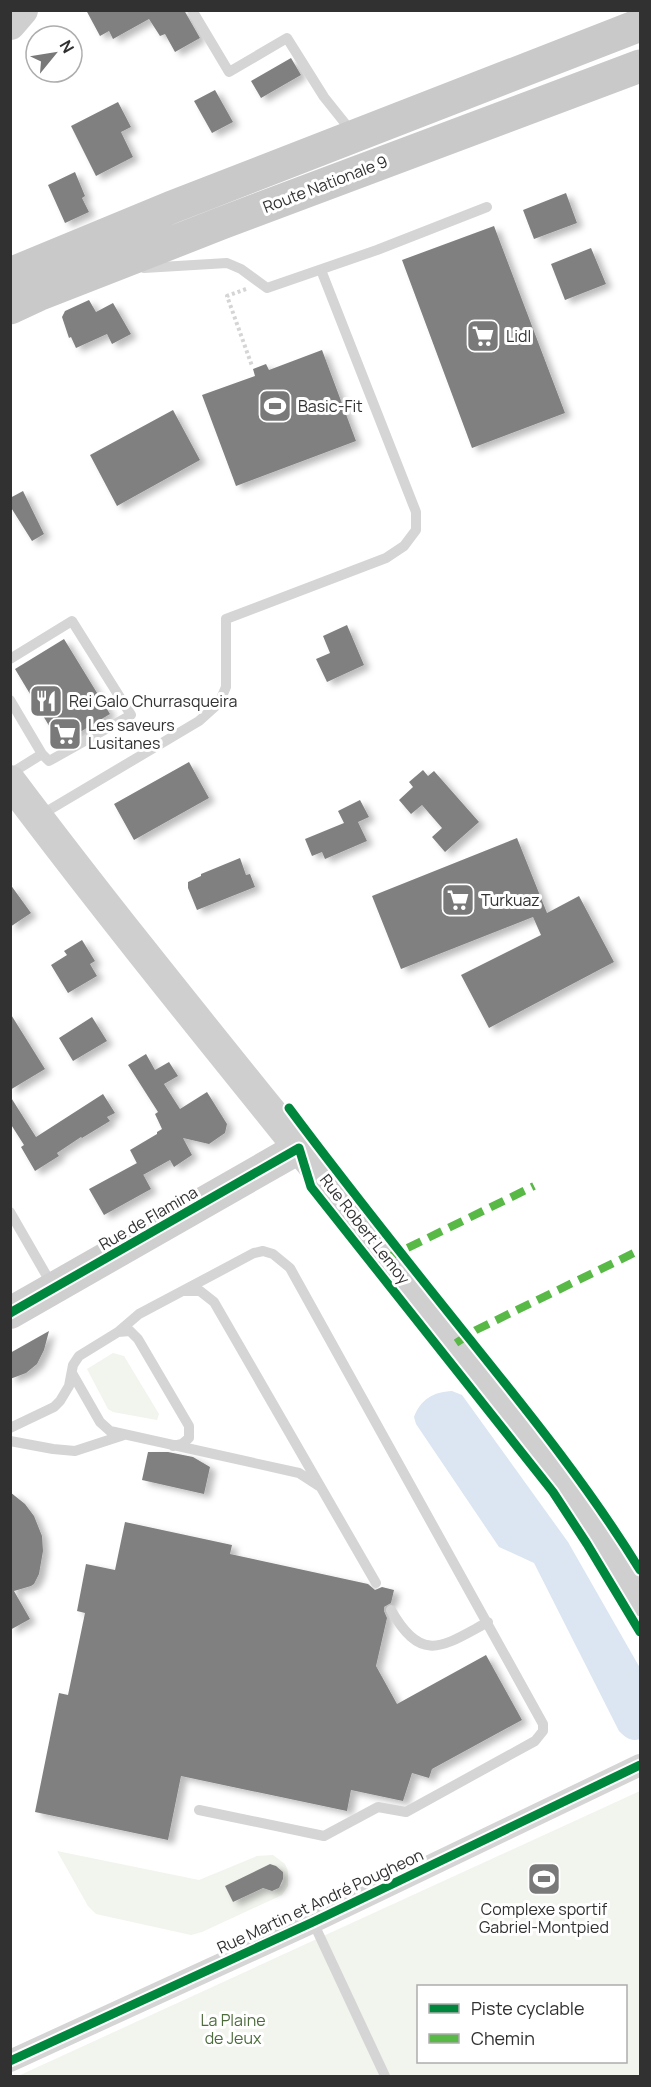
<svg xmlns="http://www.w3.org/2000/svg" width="651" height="2087" viewBox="0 0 651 2087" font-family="Manrope,sans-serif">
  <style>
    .green { fill: #f1f5ed; fill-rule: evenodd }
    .water { fill: #dbe6f2 }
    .building { fill: #808080; filter: url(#shadow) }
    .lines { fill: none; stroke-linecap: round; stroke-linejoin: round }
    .path { stroke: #d5d5d5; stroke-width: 4; stroke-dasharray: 3 3; stroke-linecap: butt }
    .lane { stroke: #d5d5d5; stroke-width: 10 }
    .street { stroke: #d5d5d5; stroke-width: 22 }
    .secondary { stroke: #cfcfcf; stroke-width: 32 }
    .primary { stroke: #c9c9c9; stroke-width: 33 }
    .quiet { stroke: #58b947; stroke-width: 8; stroke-dasharray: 15 8; stroke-linecap: butt }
    .cycleway-casing { stroke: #fff; stroke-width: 13 }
    .cycleway { stroke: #00873e; stroke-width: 9 }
    .labels { text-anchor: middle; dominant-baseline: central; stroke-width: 6; stroke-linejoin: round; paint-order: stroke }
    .street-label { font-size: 16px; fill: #313131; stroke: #fff }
    .poi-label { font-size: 16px; fill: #313131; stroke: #fff; text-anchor: start }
    .park-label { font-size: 16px; fill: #4d6c3e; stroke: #fff }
  </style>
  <defs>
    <filter id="shadow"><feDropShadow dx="6" dy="4" stdDeviation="3" flood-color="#0004"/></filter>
  </defs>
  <rect width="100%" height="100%" fill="#fff"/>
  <path class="green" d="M113,1353L124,1356L159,1414L157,1420L113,1412L108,1409L87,1369Z
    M640,1791V2076H18ZM418,1986H626V2062H418Z
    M57,1851L199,1880L257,1856L273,1855L285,1864L288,1871V1886L282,1895L202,1932L191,1935L96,1914L88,1906ZM270,1864C282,1867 290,1881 277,1889C271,1892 269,1888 263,1888C257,1889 240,1899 233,1902L225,1886L259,1872L263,1867Z"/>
  <path class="water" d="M452,1391L462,1395L568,1542L640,1668V1739C631,1742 626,1738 619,1731L534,1563L499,1547L416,1424L414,1417C421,1399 433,1392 452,1391Z"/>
  <path class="building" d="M86,10H184L200,38L175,52L165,34L160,36L149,19L113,39L109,31L100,36Z
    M291,58L301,75L261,98L251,81Z
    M215,90L233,122L212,133L194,101Z
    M118,102L131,127L121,132L133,157L96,176L71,126Z
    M75,172L85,196L82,198L89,212L65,223L48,185Z
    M566,193L577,223L534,239L523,210Z
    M494,226L565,413L472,448L402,260Z
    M591,248L606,284L565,300L551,264Z
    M89,300L96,312L113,303L131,334L112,344L107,334L76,348L71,337L69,338L62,317L65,311Z
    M322,350L356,441L236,486L202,395L255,376L253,369L266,364L269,370Z
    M173,410L200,460L117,506L90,455Z
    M23,491L44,534L32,541L10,506V498Z
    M347,625L364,665L327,682L316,659L330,653L323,636Z
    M64,639L110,714L60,744L15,669Z
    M189,762L209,798L134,840L114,804Z
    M423,770L428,776L434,771L479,822L445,852L432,837L442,828L422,805L411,814L399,800L413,787L409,782Z
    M360,800L369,817L358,822L367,841L325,859L322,852L312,856L305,839L344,823L338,811Z
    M517,838L547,913L579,896L614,962L489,1028L461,975L541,935L533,917L401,969L372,896Z
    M240,858L246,875L250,874L255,887L197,910L188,888V882L201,876V874Z
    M10,884L31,913L10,927Z
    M82,940L95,961L90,964L97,976L68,993L51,965L67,955L64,951Z
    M10,1013L45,1069L10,1090Z
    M92,1017L107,1041L73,1061L59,1038Z
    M146,1054L155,1070L169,1062L178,1076L164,1084L180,1109L207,1092L227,1124L225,1133L209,1144L183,1138L192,1155L174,1167L170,1160L143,1175L130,1150L157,1134V1132L162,1129L155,1114L158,1112L128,1065Z
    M103,1094L115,1113L107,1117L110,1121L82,1138L81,1137L57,1153L59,1156L35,1171L21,1147L24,1145L10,1123V1096L36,1137Z
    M137,1163L151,1189L104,1215L89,1189Z
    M49,1331L44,1350L37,1364L26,1373L10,1379V1353Z
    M148,1452H168L193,1457L210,1467L204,1494L142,1480Z
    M10,1492L25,1504L34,1516L42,1536L43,1551L39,1574L34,1584L31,1586L14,1591L30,1619L10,1630Z
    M125,1522L232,1545L230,1554L368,1584L375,1590L382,1587L394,1590L391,1603L384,1607V1611L387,1618L376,1666L397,1704L486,1655L522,1720L432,1769L429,1778L412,1773L403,1801L351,1790L347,1811L181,1776L168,1840L35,1812L59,1693L68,1695L85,1613L77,1611L86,1564L115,1570Z
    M270,1864L276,1866L283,1872V1879L279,1888L272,1891L263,1888L233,1902L225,1886Z"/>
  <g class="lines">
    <path class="path" d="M246,289L227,296L252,366"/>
    <path class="lane" d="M192,10L229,72L287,38L324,97L352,132
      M144,268L227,263L241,269L267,288L377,250L487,207
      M10,659L72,621L131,715L49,761L42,754L10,700
      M10,774L42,754
      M39,816L199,721L219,703L226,687V619L386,558L404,546L416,530V512L321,270
      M10,1212L52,1285
      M184,1291H200L214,1302L376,1583
      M118,1332L130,1331L138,1339L189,1426V1438L182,1444L173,1446
      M72,1373L100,1422L110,1431L299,1473L319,1486
      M10,1428L54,1407L60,1401L69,1386L73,1365L79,1356L118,1332L139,1314L254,1253L263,1251L273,1254L290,1268L543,1724V1731L535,1741L406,1812L378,1807L324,1836L199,1810
      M10,1441L53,1449L75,1451L124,1435
      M391,1610C422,1665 443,1646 488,1622
      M313,1922L385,2076"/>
    <path class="street" d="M10,2061L313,1922L640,1765"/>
    <path class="secondary" d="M10,24L22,10
      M10,781C139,953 277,1118 410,1286C491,1388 575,1488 640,1600
      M10,1313L299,1148"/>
    <path class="primary" d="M10,274L172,207L640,25
      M10,308L38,295L222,223L640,66"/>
    <path class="quiet" d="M387,1258L534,1186
      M456,1343L476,1330L640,1250"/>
    <g class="cycleway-casing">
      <path id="cycleway" d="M289,1108C347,1186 407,1261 468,1337C529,1413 589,1487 640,1570
        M10,1313L299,1148L311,1187L553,1492L587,1544L640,1632
        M10,2061L313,1922L640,1765"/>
    </g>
    <use href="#cycleway" class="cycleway"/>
  </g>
  <defs>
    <g id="supermarket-square" transform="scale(1.725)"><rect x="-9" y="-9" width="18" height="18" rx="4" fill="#797979" stroke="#fff"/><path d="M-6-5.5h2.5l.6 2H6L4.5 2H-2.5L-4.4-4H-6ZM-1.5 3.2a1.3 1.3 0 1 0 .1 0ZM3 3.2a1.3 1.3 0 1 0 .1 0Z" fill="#fff"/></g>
    <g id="stadium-square" transform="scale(1.725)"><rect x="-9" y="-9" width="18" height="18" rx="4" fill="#797979" stroke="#fff"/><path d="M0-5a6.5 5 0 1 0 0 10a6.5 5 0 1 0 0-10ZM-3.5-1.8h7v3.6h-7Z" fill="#fff"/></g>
    <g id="restaurant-square" transform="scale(1.725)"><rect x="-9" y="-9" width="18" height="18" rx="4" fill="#797979" stroke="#fff"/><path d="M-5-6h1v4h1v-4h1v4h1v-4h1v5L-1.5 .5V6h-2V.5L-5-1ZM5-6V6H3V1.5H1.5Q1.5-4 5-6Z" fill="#fff"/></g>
  </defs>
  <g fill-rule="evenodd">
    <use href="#supermarket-square" x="483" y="336"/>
    <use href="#stadium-square" x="275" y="406"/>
    <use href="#restaurant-square" x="46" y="701"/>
    <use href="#supermarket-square" x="65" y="734"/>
    <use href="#supermarket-square" x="458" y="900"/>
    <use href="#stadium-square" x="544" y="1879"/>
  </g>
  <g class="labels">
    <g class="street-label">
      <text transform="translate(325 184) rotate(-21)">Route Nationale 9</text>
      <text transform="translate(148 1218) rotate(-30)">Rue de Flamina</text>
      <text transform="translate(365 1229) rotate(52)">Rue Robert Lemoy</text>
      <text transform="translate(320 1901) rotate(-25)">Rue Martin et André Pougheon</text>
    </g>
    <g class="poi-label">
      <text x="506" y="336">Lidl</text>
      <text x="298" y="406">Basic-Fit</text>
      <text x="69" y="701">Rei Galo Churrasqueira</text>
      <text x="88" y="725">Les saveurs<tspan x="88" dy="18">Lusitanes</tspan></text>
      <text x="481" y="900">Turkuaz</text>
      <text x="544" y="1909" text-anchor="middle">Complexe sportif<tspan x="544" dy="18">Gabriel-Montpied</tspan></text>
    </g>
    <g class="park-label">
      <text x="233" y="2020">La Plaine<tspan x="233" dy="18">de Jeux</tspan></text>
    </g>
  </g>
  <rect width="651" height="2087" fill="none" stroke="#313131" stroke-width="24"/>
  <rect x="417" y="1985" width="210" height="78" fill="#ffffff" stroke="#adadad" stroke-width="1.5"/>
  <rect x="429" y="2004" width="30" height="9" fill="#00873e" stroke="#adadad" stroke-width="1.5"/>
  <text x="471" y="2015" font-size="18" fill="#313131">Piste cyclable</text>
  <rect x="429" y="2034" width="30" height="9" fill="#58b947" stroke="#adadad" stroke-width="1.5"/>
  <text x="471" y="2045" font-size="18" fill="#313131">Chemin</text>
  <g transform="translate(54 54) rotate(60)"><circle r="28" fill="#ffffff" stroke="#adadad" stroke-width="1.5"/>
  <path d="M0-4.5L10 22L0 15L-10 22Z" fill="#797979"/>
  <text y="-9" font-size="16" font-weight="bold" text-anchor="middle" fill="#313131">N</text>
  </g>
</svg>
